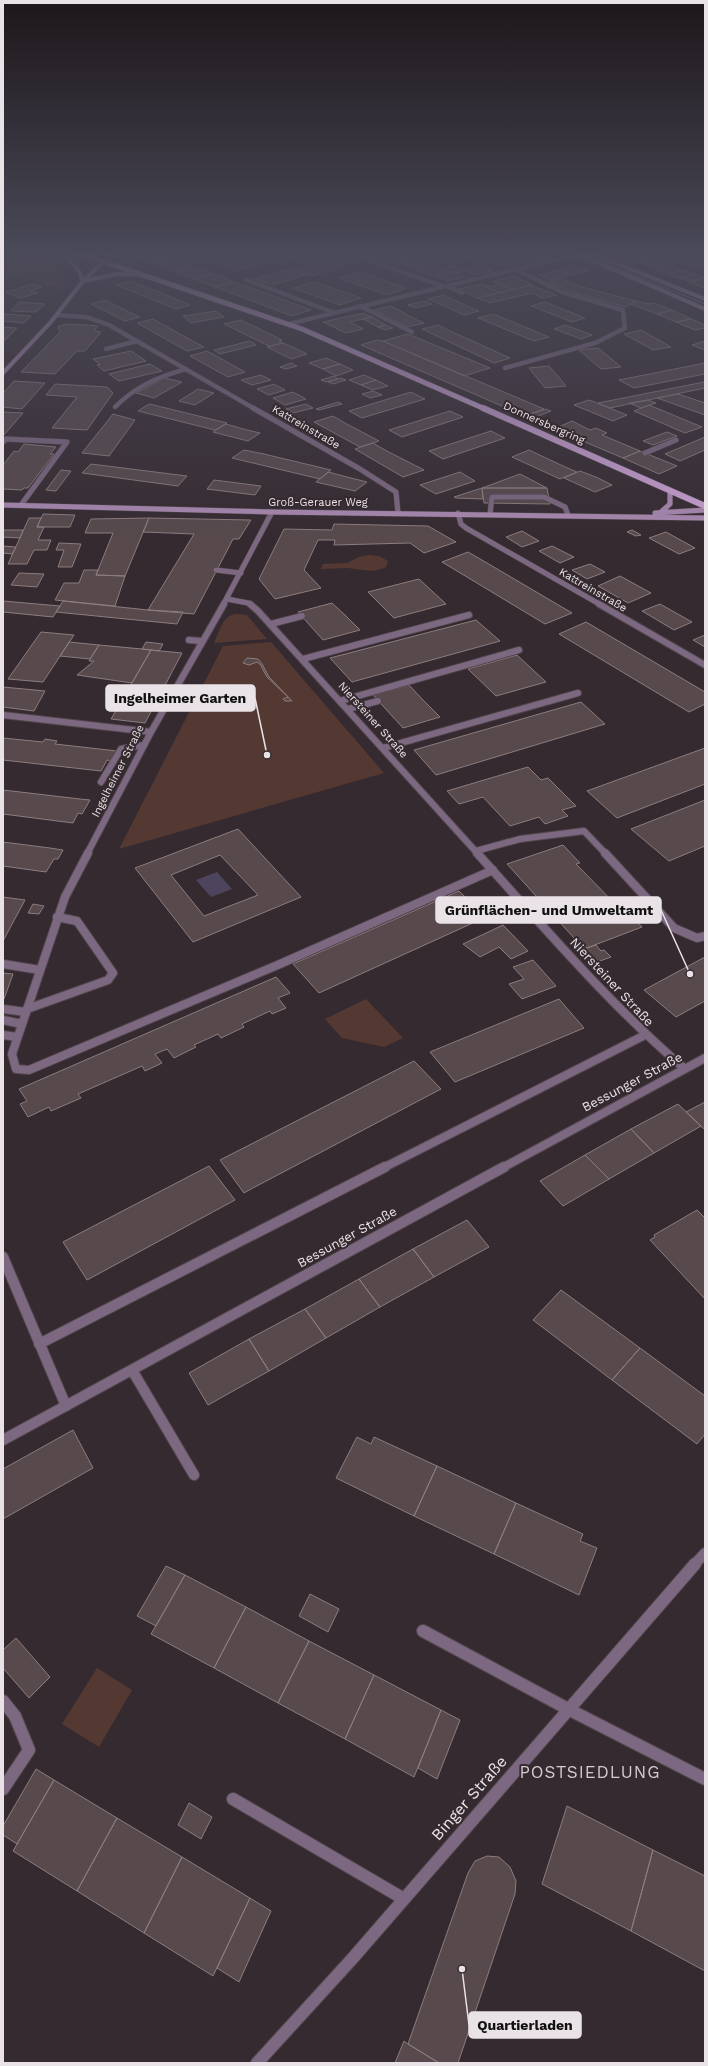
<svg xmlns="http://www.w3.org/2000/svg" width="708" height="2066" viewBox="0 0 708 2066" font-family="'Work Sans',sans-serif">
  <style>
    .green { fill: #543933 }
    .water { fill: #4c455d }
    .building { fill: #57494c; stroke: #8c7d7f; fill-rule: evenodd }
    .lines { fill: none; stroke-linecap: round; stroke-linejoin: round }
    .service-far5-casing { stroke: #52474d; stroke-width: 5 }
    .service-far4-casing { stroke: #52474d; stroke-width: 6 }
    .service-far3-casing { stroke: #52474d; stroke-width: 8 }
    .service-far2-casing { stroke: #52474d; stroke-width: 10 }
    .service-far1-casing { stroke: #52474d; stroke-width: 12 }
    .service-casing { stroke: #52474d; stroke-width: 14 }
    .minor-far5-casing { stroke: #52474d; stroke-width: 5 }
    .minor-far4-casing { stroke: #52474d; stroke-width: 6 }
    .minor-far3-casing { stroke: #52474d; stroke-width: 8 }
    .minor-far2-casing { stroke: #52474d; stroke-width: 10 }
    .minor-far1-casing { stroke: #52474d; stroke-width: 12 }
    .minor-casing { stroke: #52474d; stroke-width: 14 }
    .secondary-far1-casing { stroke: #52474d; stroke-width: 5 }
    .secondary-casing { stroke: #52474d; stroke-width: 6 }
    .primary-far1-casing { stroke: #52474d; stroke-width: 6 }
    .primary-casing { stroke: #52474d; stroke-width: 7 }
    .service-far5 { stroke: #7d6881; stroke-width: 4 }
    .service-far4 { stroke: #7d6881; stroke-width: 5 }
    .service-far3 { stroke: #7d6881; stroke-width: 6 }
    .service-far2 { stroke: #7d6881; stroke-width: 8 }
    .service-far1 { stroke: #7d6881; stroke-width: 10 }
    .service { stroke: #7d6881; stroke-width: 12 }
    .minor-far5 { stroke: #7d6881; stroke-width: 4 }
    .minor-far4 { stroke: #7d6881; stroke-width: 5 }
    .minor-far3 { stroke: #7d6881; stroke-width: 6 }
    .minor-far2 { stroke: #7d6881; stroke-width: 8 }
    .minor-far1 { stroke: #7d6881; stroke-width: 10 }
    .minor { stroke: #7d6881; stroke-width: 12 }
    .secondary-far1 { stroke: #aa89b1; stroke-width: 4 }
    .secondary { stroke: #aa89b1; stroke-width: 5 }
    .primary-far1 { stroke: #cca2d5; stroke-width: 5 }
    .primary { stroke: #cca2d5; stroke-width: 6 }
    .tram { stroke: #9b9297; stroke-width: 1 }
    .labels { text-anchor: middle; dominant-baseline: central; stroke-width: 4; stroke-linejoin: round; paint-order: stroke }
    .far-street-label { font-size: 11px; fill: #e9e2e6; stroke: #352a30 }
    .street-label { font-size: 13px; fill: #e9e2e6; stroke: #352a30 }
    .near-street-label { font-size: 16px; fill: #e9e2e6; stroke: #352a30 }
    .near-neighbourhood-label { font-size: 17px; letter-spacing: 1px; fill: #d8cad1; stroke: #352a30 }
    .leader { fill: none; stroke: #e9e2e6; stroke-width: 1.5 }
    .callout-dot { fill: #e9e2e6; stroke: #352a30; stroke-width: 1.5 }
    .callout { fill: #e9e2e6; stroke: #e9e2e6; stroke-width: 1.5 }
    .callout-label { font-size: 14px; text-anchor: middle; font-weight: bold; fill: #111 }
  </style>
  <rect width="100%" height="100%" fill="#352a30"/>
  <path class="green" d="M3,252C13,252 24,251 34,252C51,254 74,273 62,290L3,271Z
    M368,555L379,556L388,561L386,567C372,574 361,569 347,568C338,568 330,569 321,569L323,564L347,563L359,557Z
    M237,614L247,615L267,639L214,643C220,631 222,615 237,614Z
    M271,642L384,773L119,849L223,646Z
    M366,999L403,1038L384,1047L342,1038L325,1019Z
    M97,1668L132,1690L99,1747L62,1724Z"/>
  <path class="water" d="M217,872L232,889L211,897L196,880Z"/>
  <path class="building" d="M194,252H220L202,258L189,254Z
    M250,252H313L279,262Z
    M364,252H379L383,253L375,256Z
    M436,252H447L451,254L435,261L425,257Z
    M469,252H474L484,257L466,260L452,256Z
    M526,252H539L551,257L536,260L520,253Z
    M634,252H649L658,255L645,259L629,253Z
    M649,252H681L683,253L679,254L674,252L661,256Z
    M397,253L405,256L401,257L406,259L395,262L382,258Z
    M629,253L645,259L647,260L639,262L623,255Z
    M160,254L174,259L156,264L137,257Z
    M521,254L527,256L508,260L518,265L510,267L495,260Z
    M251,258L265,263L236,271L222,266Z
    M174,259L189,264L193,267L175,272L156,264Z
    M327,260L344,266L312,276L295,270Z
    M411,260L425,265L414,268L400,263Z
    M647,260L652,262L658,260L666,263L651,267L639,262Z
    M705,260V264L694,267L686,264Z
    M664,263L683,270L668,274L651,267Z
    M455,265L463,269L466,271L457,273L447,271L444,269Z
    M481,265L493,271L475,275L463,269Z
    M436,266L447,271L435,276L417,270Z
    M577,266L589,270L570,275L558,270Z
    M193,267L209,272L213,274L195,279L175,272Z
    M289,269L305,275L272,285L255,279Z
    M558,270L570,275L550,280L538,275Z
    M683,270L694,274L680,278L668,274Z
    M447,271L457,273L465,277L448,281L435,276Z
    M358,272L371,276L406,288L387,295L339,278Z
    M213,274L220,276L233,282L215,287L195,279Z
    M694,274L705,278L690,282L680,278Z
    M514,276L533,285L512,290L493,281Z
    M559,278L582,287L636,301L626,307L566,290L550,283L555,282L550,280Z
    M705,278V288L690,282Z
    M130,281L159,292L190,305L176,309L116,285Z
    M233,282L255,289L311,310L292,316L215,287Z
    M313,282L326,286L361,298L340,305L293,288Z
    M498,283L512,290L499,293L485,286H495Z
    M33,284L42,287L30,291L38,293L19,298L6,292Z
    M481,284L499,293L477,298L459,289Z
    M530,285L557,295L543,298L532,293L490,303L477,298Z
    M444,295L454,300L479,311L464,315L428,299Z
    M105,300L129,312L140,317L125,321L91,304Z
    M425,301L432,304L415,308L408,305Z
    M636,301L648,304L654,303L672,310L657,314L630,304Z
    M19,302L45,304L36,312L11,311Z
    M545,302L585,318L572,322L531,306Z
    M391,306L415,319L424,323L408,327L374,310Z
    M672,310L691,319L676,322L657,314Z
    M216,311L224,317L191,323L183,316Z
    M363,313L372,317L350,322L363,329L346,333L323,322Z
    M5,314L31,316L24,323L3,321V316Z
    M493,314L503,318L549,337L534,341L478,318Z
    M372,317L386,325L378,327L363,319Z
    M153,319L178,333L204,347L187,351L137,323Z
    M691,319L705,325V328L695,330L676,322Z
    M241,320L282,340L279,341L283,343L269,346L224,324Z
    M68,324L98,326L94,331L101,332L85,351H77L55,374L21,372L61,331L58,329L59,326Z
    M386,325L393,328L385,330L378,327Z
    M438,325L448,330L510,358L494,363L422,329Z
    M565,325L592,335L581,339L554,329Z
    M3,327L17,328L3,342Z
    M641,330L664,343L671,347L653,350L624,334Z
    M408,334L490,368L464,376L383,341Z
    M377,340L383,341L544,409L525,416L361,345Z
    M250,341L256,345L220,354L214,350Z
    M705,341V350L692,345Z
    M283,343L295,348L307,354L291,359L267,347Z
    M598,348L614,361L621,367L601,369L579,350Z
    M131,351L146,361L104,371L97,365L100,364L93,359Z
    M207,351L245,372L228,377L190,356Z
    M326,358L340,364L323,369L309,363Z
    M291,363L297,366L286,369L280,367Z
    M705,363V374L634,388L619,380Z
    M150,364L162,371L119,381L109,374Z
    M340,364L353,370L336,376L323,369Z
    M549,366L562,381L566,386L545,388L529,368Z
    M261,375L271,380L252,385L241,380Z
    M364,375L376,380L361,385L349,380Z
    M334,376L338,379L326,382L321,380Z
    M164,378L182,382L154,398L136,393Z
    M341,378L346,380L333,384L328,382Z
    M376,380L388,386L372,390L361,385Z
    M14,381L45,383L22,409L3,407V393Z
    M704,382L705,388L610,408L598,403Z
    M55,384L107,387L113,393L87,430L52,428L77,397L46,395Z
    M274,384L285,390L269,395L257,389Z
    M198,389L214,393L195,405L179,401Z
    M373,391L382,395L370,398L362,394Z
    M293,392L306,399L285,405L273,398Z
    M411,392L425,399L362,418L349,411Z
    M678,394L705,403V415L657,398Z
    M589,400L592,401L627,415L613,421L574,405Z
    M648,400L656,403L641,408L629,403Z
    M338,402L342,404L319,410L316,409Z
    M149,404L166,408L227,423L215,430L138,411Z
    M306,404L313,408L293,413L286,409Z
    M649,405L666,412L702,427L685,433L634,411Z
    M546,409L551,411L536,417L531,414Z
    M450,411L463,417L402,437L389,430Z
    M3,412L23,413L3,436Z
    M113,414L135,420L109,456L82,453Z
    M333,416L345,423L379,441L360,447L314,422Z
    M572,421L590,430L596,428L607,433L602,435L640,451L623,458L554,429Z
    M226,424L243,429L260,433L248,441L213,432Z
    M491,431L505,438L443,459L429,451Z
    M667,432L677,436L653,445L643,441Z
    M705,437V450L680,461L665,454Z
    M373,443L385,450L424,470L403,477L355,449Z
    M24,444L56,447L50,454H54L28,488H24L22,490L3,489V465L14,451L18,452Z
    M244,450L264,454L331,470L320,479L232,458Z
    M529,450L563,466L577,472L560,479L512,457Z
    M640,451L677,466L659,474L623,458Z
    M91,464L187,476L178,486L82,473Z
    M61,470L71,471L56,491L46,490Z
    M580,471L596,477L612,485L595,492L564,478Z
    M328,472L347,477L367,482L355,491L316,482Z
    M460,472L475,481L436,494L420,485Z
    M520,474L547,488H482Z
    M214,480L261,486L255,495L207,489Z
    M482,488H547L550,504L484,503Z
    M482,488L483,499L456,498L454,497Z
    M43,514L75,515L70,527H37Z
    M29,518H41L37,527H44L38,540H51L47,550H34L27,564H8Z
    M149,518L251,520L239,539H233L194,614L148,610L194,534L143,532Z
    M149,518L125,576L96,575L113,533H85L91,519Z
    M334,524L428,526L456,542L424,553L410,543L334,545L335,540H318L304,570L321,588L275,599L259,579L284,529L332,530Z
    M3,530H23L20,538L3,537Z
    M632,530L641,535L636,536L627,532Z
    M522,531L539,541L522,547L506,537Z
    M666,532L695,548L679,554L649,538Z
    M59,543L81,544L72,567H58L64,550H56Z
    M3,546L16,547L12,554L3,553Z
    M552,546L574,557L560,563L539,551Z
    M468,552L487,563L572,613L545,624L442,562Z
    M590,564L605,572L587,579L572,570Z
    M84,570H98L96,575L125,576L115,606L55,600L64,583H79Z
    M19,573L44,574L37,587L11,585Z
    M620,576L651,593L628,603L598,586Z
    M419,579L446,604L394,618L368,592Z
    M3,601L60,606L53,617L3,612Z
    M63,601L148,610L183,612L177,624L56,612Z
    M332,603L346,616L360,630L323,640L298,612Z
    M660,604L692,622L674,630L642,611Z
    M476,620L500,641L352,682L330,658Z
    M586,622L705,692V704L689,712L559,634Z
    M41,632L74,635L43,682L8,679Z
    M705,635V647L693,640Z
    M69,642L99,645L90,659L60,656Z
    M146,642L163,644L159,651L142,649Z
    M99,645L142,649L151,650L132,683L77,675L94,661H89Z
    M151,650L182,653L145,723L111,719Z
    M517,655L546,682L496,696L468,669Z
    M247,658L258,659L262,664L269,677L292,701H285L283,699L288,697L267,677L260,664L257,662L249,665L243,663Z
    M409,685L424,701L440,717L403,728L373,695Z
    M3,687L45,691L34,711L3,707Z
    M581,702L605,724L436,775L414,750Z
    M3,738L43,742L45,739L57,741L55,744L117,751L112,761L107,760L101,771L3,760Z
    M705,748V784L617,818L587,791Z
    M528,767L541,780L548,778L576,806L562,810L568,816L545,824L539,817L510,826L483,797L459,804L447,791Z
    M3,790L80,799L90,800L82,814L78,813L73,823L3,814Z
    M705,800V846L669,861L631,829Z
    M238,829L301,897L193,942L135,868ZM220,855L258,895L204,916L171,875Z
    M3,842L50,848L63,850L58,859H54L46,872L3,866Z
    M563,845L580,863L576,864L622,911L625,909L642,927L584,949L507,864Z
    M459,891L486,917L319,993L293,964Z
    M3,897L25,900L3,941Z
    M33,904L44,906L39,914L28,913Z
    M503,925L528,951L511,959L499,947L480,957L463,944Z
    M596,945L601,951L604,950L611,957L597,962L584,949Z
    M705,957V1001L676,1017L644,990Z
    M533,960L556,986L522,999L509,984L524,979L513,967Z
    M3,973L13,974L4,999H3Z
    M276,977L290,993L278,998L286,1008L272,1014L270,1011L242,1024L244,1027L221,1038L218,1034L194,1045L196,1047L174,1058L167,1049L155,1054L162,1063L145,1071L142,1066L78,1094L81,1098L51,1111L49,1107L28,1117L20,1104L27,1101L19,1089Z
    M559,999L584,1028L455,1082L430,1052Z
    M414,1061L441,1089L251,1189L244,1193L220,1160Z
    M705,1102V1130L686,1112Z
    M678,1104L701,1126L654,1153L631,1129Z
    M631,1129L654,1153L609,1179L585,1155Z
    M585,1155L609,1179L563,1206L540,1181Z
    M209,1166L235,1200L87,1280L63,1242Z
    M697,1210L705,1218V1299L650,1240L655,1237L654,1235Z
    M467,1220L489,1247L434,1277L413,1249Z
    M413,1249L434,1277L380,1307L359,1279Z
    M359,1279L380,1307L326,1338L305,1309Z
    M561,1290L640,1348L612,1380L533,1320Z
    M305,1309L326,1338L269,1371L249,1339Z
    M249,1339L269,1371L208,1405L189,1373Z
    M640,1348L705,1396V1434L697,1444L612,1380Z
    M73,1430L93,1468L3,1519V1469Z
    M357,1437L371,1444L374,1437L437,1466L414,1516L336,1478Z
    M437,1466L516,1503L494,1554L414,1516Z
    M516,1503L583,1534L580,1541L597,1548L579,1595L494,1554Z
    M166,1566L185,1575L156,1626L137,1616Z
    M185,1575L246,1607L214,1668L151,1634Z
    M310,1594L339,1609L328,1632L299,1616Z
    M246,1607L309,1641L278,1703L214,1668Z
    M16,1638L50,1677L29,1698L3,1668V1650Z
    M309,1641L374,1675L345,1739L278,1703Z
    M374,1675L441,1710L414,1777L345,1739Z
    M441,1710L460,1720L437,1779L418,1768Z
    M36,1769L54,1780L17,1844L3,1835V1826Z
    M54,1780L117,1818L77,1891L13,1851Z
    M189,1803L212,1817L201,1839L178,1825Z
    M567,1806L653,1850L631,1931L542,1884Z
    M117,1818L182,1857L144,1933L77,1891Z
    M653,1850L705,1876V1971L631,1931Z
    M487,1856L499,1857L510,1867L516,1881L515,1894L458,2063H439L408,2044L468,1873L475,1861Z
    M182,1857L250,1898L213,1976L144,1933Z
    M250,1898L271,1911L239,1982L217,1968Z
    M404,2041L408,2044L439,2063H395Z"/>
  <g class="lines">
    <g class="service-far5-casing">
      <path id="service-far5" d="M247,280L332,312
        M447,286L462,293
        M360,306L412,332
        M106,349L137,341
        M115,407C136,386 158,377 186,369"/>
    </g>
    <g class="service-far4-casing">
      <path id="service-far4" d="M3,442L6,439L67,442L21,505
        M645,453L676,440
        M490,514L492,497H544L565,507L568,515
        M216,570L241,573"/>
    </g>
    <g class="service-far3-casing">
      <path id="service-far3" d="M271,624L302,616
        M189,640L201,641
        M303,659L469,615
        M340,701L519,650
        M348,709L378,701
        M3,715L151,732
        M383,748L578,693
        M101,782L121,749L144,745
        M476,851L520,839L584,831L606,854"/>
    </g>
    <g class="service-far2-casing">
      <path id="service-far2" d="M605,853L674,928L697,938L705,936
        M3,964L40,970
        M3,1009L26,1012
        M3,1020L22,1024
        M3,1035L17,1037
        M383,1168L645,1035"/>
    </g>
    <g class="service-far1-casing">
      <path id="service-far1" d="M3,1257L66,1406
        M39,1344L385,1167
        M132,1370L194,1475"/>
    </g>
    <g class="service-casing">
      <path id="service" d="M423,1631L568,1709L705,1779
        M3,1701L15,1716L29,1750L3,1789
        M233,1799L404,1899"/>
    </g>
    <g class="minor-far5-casing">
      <path id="minor-far5" d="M346,252L442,286
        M57,315L86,317L109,325L255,409
        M288,324L588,252
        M505,368L595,343L625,328L623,310L562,292L517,270"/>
    </g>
    <g class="minor-far4-casing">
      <path id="minor-far4" d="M253,408L360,469L396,492L398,513
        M458,513L461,524L466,528L601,605
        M227,599L248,603L251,605
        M223,605L272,512"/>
    </g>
    <g class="minor-far3-casing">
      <path id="minor-far3" d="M250,604L258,611L478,854
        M599,604L705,665
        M87,854L151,732L224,604"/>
    </g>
    <g class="minor-far2-casing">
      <path id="minor-far2" d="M88,853L65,897L12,1054L16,1069L29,1070L280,964L493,870
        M477,853C544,927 609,1004 685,1069
        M27,1009L108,980L113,973L77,921L57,917
        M502,1168L705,1058"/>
    </g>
    <g class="minor-far1-casing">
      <path id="minor-far1" d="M3,1440L504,1167
        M694,1565L705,1553"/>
    </g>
    <g class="minor-casing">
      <path id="minor" d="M257,2063L352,1959L695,1564"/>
    </g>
    <g class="secondary-far1-casing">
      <path id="secondary-far1" d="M62,252L79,271L83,281
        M573,252L705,309
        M588,252L705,299
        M84,281L117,274L142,275
        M3,373L50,323L83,281L114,252"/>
    </g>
    <g class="secondary-casing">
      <path id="secondary" d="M3,505L272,512L705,518
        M661,512L670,504V490
        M655,513L705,510"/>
    </g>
    <g class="primary-far1-casing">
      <path id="primary-far1" d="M75,252L302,329L485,409"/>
    </g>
    <g class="primary-casing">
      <path id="primary" d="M483,408L705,506"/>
    </g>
    <use href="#service-far5" class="service-far5"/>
    <use href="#service-far4" class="service-far4"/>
    <use href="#service-far3" class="service-far3"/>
    <use href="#service-far2" class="service-far2"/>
    <use href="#service-far1" class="service-far1"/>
    <use href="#service" class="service"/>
    <use href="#minor-far5" class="minor-far5"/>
    <use href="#minor-far4" class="minor-far4"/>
    <use href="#minor-far3" class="minor-far3"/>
    <use href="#minor-far2" class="minor-far2"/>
    <use href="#minor-far1" class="minor-far1"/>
    <use href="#minor" class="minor"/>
    <use href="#secondary-far1" class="secondary-far1"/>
    <use href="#secondary" class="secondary"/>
    <use href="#primary-far1" class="primary-far1"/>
    <use href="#primary" class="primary"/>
    <path class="tram" d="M578,252L705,304"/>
  </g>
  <linearGradient id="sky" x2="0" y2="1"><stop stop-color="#1d171a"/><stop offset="0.47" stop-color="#4b4a59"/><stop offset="1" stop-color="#4b4a59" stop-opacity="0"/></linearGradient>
  <rect width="708" height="541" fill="url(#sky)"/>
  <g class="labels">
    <g class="far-street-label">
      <text transform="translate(544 423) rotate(24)">Donnersbergring</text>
      <text transform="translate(306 427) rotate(30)">Kattreinstraße</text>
      <text x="318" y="502">Groß-Gerauer Weg</text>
      <text transform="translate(593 590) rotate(30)">Kattreinstraße</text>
      <text transform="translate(373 720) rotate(48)">Niersteiner Straße</text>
      <text transform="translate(118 771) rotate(-63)">Ingelheimer Straße</text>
    </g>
    <g class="street-label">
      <text transform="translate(612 982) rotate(47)">Niersteiner Straße</text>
      <text transform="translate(632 1082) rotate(-28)">Bessunger Straße</text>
      <text transform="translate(347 1237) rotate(-29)">Bessunger Straße</text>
    </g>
    <g class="near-street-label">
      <text transform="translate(469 1798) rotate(-49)">Binger Straße</text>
    </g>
    <g class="near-neighbourhood-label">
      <text x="590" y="1772">POSTSIEDLUNG</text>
    </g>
  </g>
  <path class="leader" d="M267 755L255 698M690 974L661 910M462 1969L469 2025"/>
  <g class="callout-dot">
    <circle cx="267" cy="755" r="4"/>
    <circle cx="690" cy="974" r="4"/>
    <circle cx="462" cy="1969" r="4"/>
  </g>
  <g class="callout">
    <rect x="106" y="685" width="149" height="26" rx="4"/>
    <rect x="436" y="897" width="225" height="26" rx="4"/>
    <rect x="469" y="2012" width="112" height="26" rx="4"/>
  </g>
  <g class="callout-label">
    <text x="180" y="703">Ingelheimer Garten</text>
    <text x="549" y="915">Grünflächen- und Umweltamt</text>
    <text x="525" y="2030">Quartierladen</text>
  </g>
  <rect width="708" height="2066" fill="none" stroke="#e9e2e6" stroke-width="8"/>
</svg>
